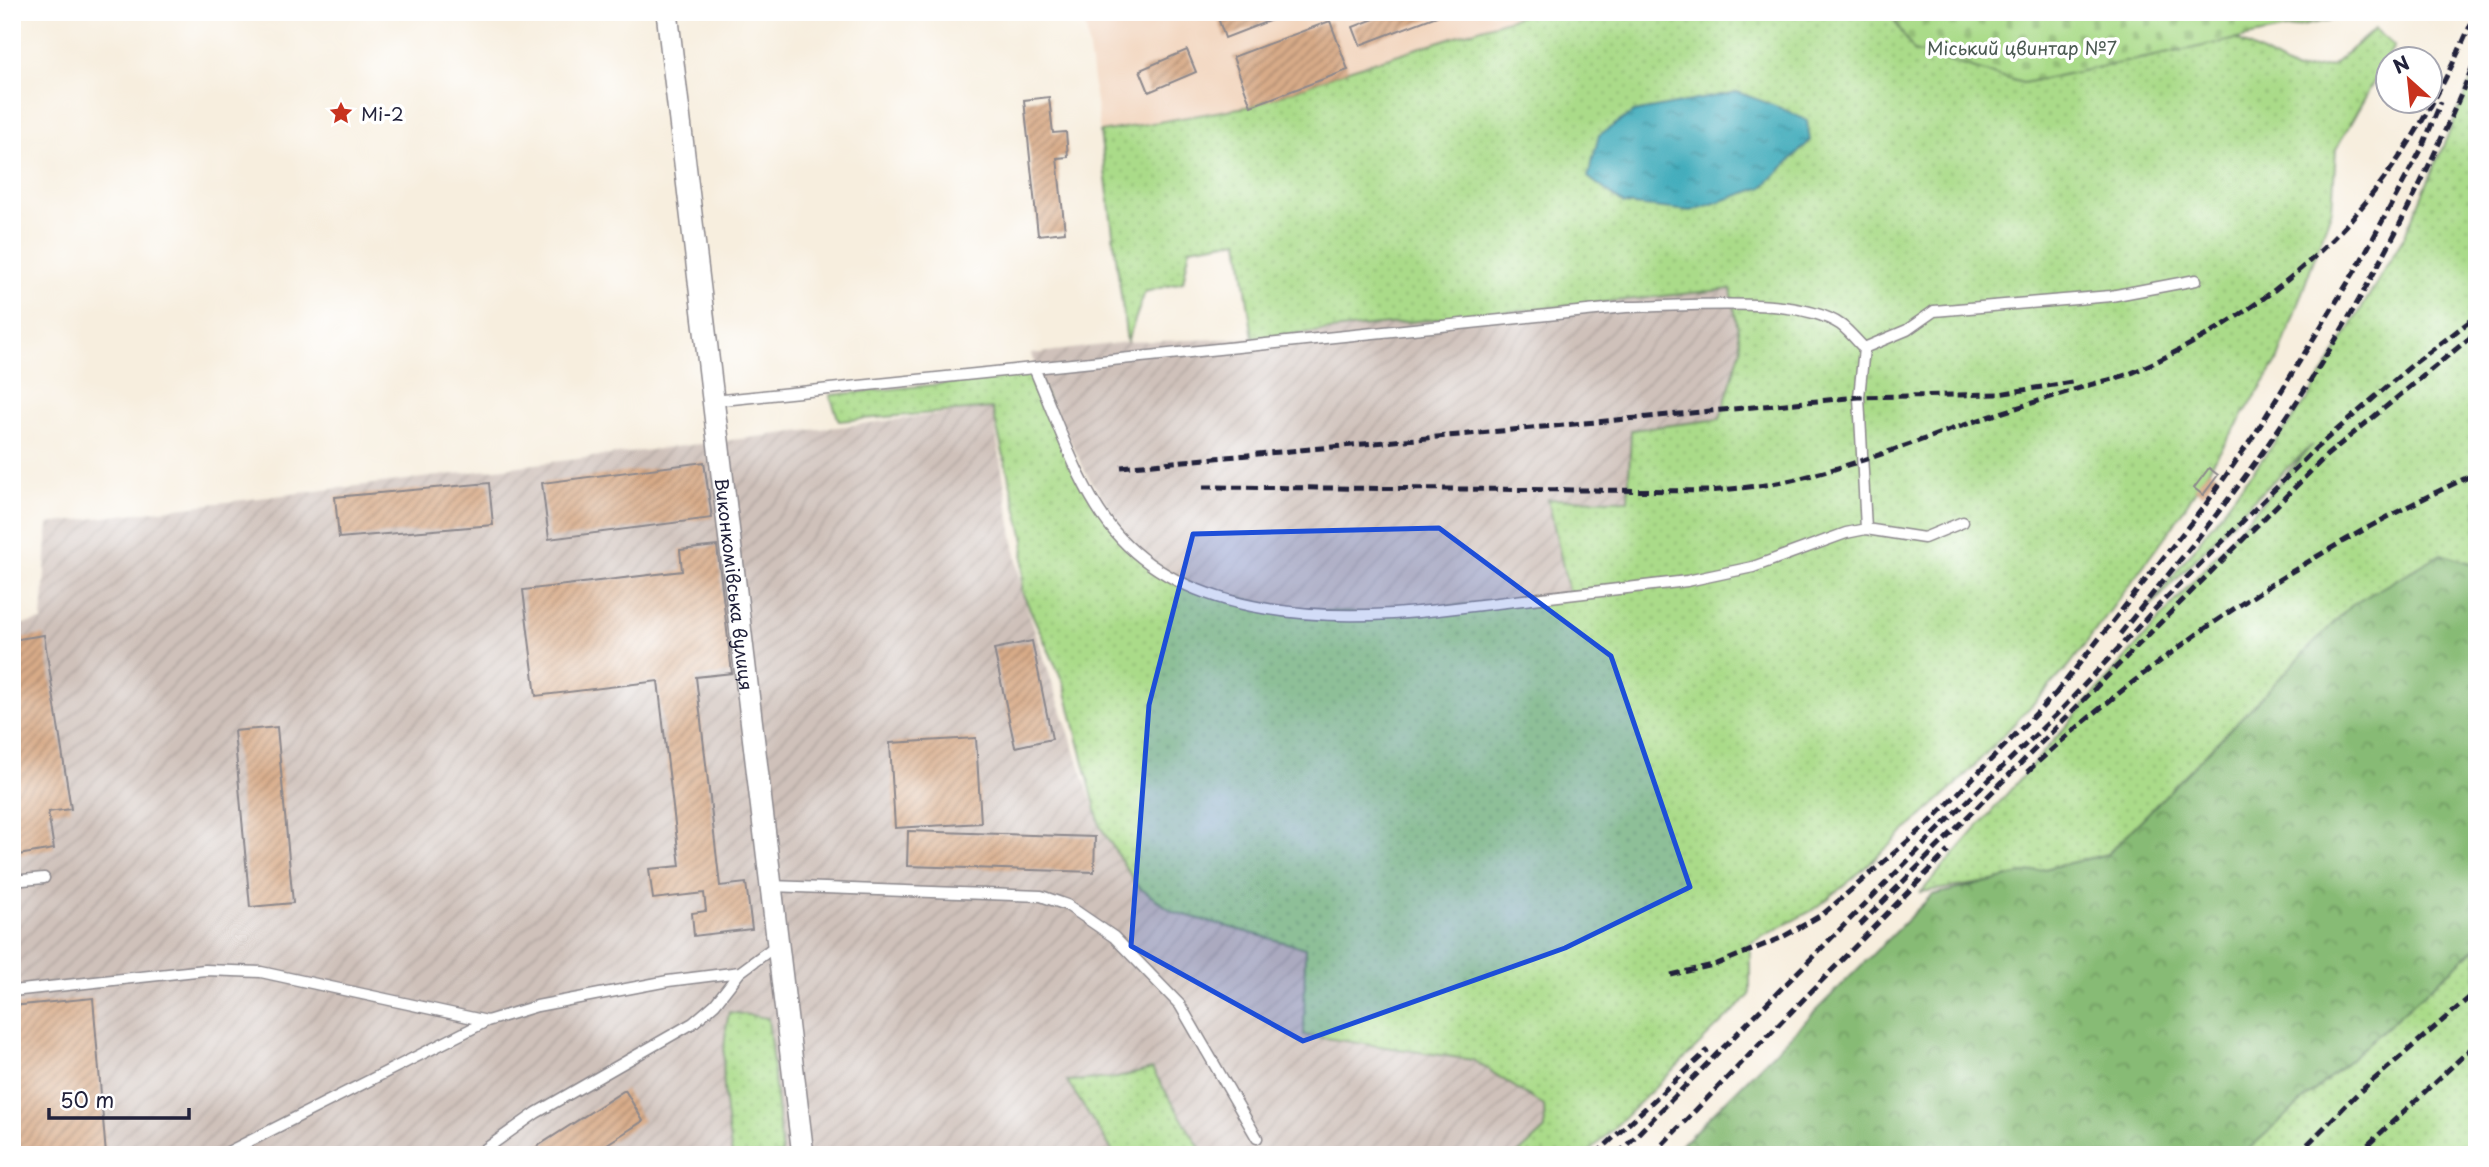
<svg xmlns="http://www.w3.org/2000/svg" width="2489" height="1167" viewBox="0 0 2489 1167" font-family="'Playpen Sans',sans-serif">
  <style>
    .built { fill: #f2d5be }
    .industrial { fill: url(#industrial-furrows) }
    .grass { fill: url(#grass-dots); stroke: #667e62; stroke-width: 2 }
    .forest { fill: url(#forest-crowns); stroke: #546e58; stroke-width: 2 }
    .cemetery { fill: url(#cemetery-stones); stroke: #667e62; stroke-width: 2 }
    .water { fill: url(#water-ripples); stroke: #2f667a; stroke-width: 2 }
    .building { fill: url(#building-hatch) }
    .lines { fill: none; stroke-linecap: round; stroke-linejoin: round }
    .service-casing { stroke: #8c888c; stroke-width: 13 }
    .minor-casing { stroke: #8c888c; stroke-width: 24 }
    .service { stroke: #fff; stroke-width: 10 }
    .minor { stroke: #fff; stroke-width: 21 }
    .rail { stroke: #22223b; stroke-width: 5; stroke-dasharray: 10 5; stroke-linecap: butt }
    .marked { fill: #1d4ed8; fill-opacity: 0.2; stroke: #1d4ed8; stroke-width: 5; stroke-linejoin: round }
    .labels { text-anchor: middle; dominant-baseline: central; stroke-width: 7; stroke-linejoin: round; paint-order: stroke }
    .park-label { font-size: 18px; fill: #4b5a52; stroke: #fff }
    .poi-label { font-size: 18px; fill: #22223b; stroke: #fff; text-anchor: start }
    .street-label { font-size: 18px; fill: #22223b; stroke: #fff }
  </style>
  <defs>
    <pattern id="industrial-furrows" width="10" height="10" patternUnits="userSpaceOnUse" patternTransform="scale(1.75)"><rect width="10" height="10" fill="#cfc1ba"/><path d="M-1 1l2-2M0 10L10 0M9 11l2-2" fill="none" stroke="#b1a6a1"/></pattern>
    <pattern id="grass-dots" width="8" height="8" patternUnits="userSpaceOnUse" patternTransform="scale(1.75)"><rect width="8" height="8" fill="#aadb89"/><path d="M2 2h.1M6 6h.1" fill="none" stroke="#92bc77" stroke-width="1.8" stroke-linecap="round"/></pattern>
    <pattern id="forest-crowns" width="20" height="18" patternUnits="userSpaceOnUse" patternTransform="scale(1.75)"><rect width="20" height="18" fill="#87bb75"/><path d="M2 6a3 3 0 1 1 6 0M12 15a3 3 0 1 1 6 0" fill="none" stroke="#6e9861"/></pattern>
    <pattern id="cemetery-stones" width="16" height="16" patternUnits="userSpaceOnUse" patternTransform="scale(1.75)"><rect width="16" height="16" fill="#aadb89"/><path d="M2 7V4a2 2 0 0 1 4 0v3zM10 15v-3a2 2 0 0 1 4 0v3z" fill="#92bc77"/></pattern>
    <pattern id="water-ripples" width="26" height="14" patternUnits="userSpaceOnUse" patternTransform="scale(1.75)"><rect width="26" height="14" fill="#3caaba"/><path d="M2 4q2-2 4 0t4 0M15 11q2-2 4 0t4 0" fill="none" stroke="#328a98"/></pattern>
    <pattern id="building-hatch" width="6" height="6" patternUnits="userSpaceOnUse" patternTransform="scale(1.75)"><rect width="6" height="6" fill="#d8ab88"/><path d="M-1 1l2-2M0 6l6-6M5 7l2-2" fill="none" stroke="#af8b70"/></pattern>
  </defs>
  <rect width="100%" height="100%" fill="#fff"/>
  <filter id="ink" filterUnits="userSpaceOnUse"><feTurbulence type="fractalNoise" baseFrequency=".0143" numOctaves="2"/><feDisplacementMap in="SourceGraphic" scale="14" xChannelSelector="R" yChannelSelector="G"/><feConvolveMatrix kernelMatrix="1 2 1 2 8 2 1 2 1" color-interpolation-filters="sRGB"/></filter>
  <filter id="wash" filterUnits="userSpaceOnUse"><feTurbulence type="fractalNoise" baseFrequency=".00686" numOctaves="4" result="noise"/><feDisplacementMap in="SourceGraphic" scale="28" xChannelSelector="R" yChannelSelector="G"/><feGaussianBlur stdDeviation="1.57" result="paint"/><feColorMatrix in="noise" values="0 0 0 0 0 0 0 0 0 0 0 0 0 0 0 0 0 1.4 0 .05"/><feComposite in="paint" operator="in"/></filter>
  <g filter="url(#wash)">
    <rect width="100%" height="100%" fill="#f7eede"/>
    <path class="built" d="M1084,12H1533L1251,106L1100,132Z"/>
    <path class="industrial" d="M1731,289L1741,348L1720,419L1628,500L1548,499L1569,595L1379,614L1286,609L1204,592L1144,558L1087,475L1037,374L1032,354L1127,342L1253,338Z
      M992,408L1022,592L1100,826L1137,886L1174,912L1305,948V1035L1473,1060L1544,1106L1545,1129L1519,1155H12V626L42,621L48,524Z"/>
    <path class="grass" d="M1533,12H1889L1914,51L2023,83L2236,39L2296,71L2331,66L2375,29L2394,46L2336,149L2332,209L2277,362L2172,527L2069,666L1955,786L1851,880L1815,909L1750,943V995L1586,1155H1517L1545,1129L1544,1106L1473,1060L1304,1035L1305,948L1174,912L1137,886L1100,826L1064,684L1022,592L1024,539L992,408L839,421L830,395L970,381L1034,368L1082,478L1144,558L1195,587L1286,609L1379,614L1569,594L1548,499L1628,500L1631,430L1720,419L1741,348L1731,289L1253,338L1239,240L1190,248L1183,282L1145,292L1127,342L1100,132L1251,106L1348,70Z
      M2477,67V565L2441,554L2107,854L2016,878L1921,892L2312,445L2251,502L2145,612L2308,399L2405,235Z
      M2477,930V1155H2232Z
      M729,1012L768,1018L782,1155H732C724,1106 719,1060 729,1012Z
      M1152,1069L1204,1155H1115L1067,1081L1117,1078Z"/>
    <path class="forest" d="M2441,554L2477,565V947L2242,1155H1671L1932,895L2108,854L2350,606Z"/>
    <path class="cemetery" d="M1889,12H2347L2335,19L2023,83L1914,51Z"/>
    <path class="water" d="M1737,92C1764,102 1783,107 1807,121L1810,141L1763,187L1691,211L1624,204L1588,177L1599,135L1634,112Z"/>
    <g id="blocks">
      <path class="building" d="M1216,12H1292L1225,38Z
        M1392,12H1436L1437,16L1360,45L1353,27Z
        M1330,21L1348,70L1251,106L1233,57Z
        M1187,50L1196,72L1149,92L1140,70Z
        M1049,97L1053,133L1066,132L1068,157L1057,158L1065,232L1038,235L1024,100Z
        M704,462L712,518L549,539L542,483Z
        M2209,468L2218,475L2203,495L2194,488Z
        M489,483L493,525L339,538L335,497Z
        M717,546L732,673L696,677L720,886L746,883L752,929L694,936L692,913L706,911L704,893L653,899L649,869L680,866L658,681L536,696L523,590L682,571L680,550Z
        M44,635L71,809L48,812L54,849L12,856V640Z
        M1032,641L1052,739L1015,747L994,649Z
        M277,727L293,903L250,907L234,731Z
        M976,738L981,823L895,828L890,743Z
        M908,831L1095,837L1094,872L907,866Z
        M93,998L106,1155H12V1006Z
        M625,1090L643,1121L590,1155H524Z"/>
    </g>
  </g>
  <g filter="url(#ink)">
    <use href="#blocks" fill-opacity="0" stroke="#8c888c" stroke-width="2"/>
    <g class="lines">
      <g class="service-casing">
        <path id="service" d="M1864,348L1859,397L1866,529
          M1034,368C1057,420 1078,488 1114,531C1189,620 1332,622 1438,610L1687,581L1753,567L1846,533L1866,529L1924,538L1963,522
          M713,401L1626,307C1679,307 1797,294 1841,325C1849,331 1857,341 1864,348L1907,330L1934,311L2111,296L2196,280
          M12,881L44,878
          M771,886L1041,896L1067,905L1114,937L1180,1005L1257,1138
          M12,991L205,970L261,972L487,1021
          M222,1155L487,1021L537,1006L668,981L740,972
          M477,1155L536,1113L693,1023L715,1004L740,972L778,944"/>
      </g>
      <g class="minor-casing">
        <g id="minor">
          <path id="s1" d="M667,12L803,1155"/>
        </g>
      </g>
      <use href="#service" class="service"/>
      <use href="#minor" class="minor"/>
      <path class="rail" d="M1121,467L1859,397L1999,394L2072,382
        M1203,487L1709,491C1730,489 1752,487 1772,484C1844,471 1915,441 1985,418C2018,407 2052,397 2086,386C2102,381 2121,378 2136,371C2309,293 2403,186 2476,12
        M2120,634C2163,580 2209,527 2249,471C2341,344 2418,201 2477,56
        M2056,693L2206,504L2255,434L2358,266L2421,150L2441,102
        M2027,772C2162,648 2311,549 2477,473
        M1860,925L2327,455L2477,332
        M1671,975L1717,964L1781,938L1823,914L1929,823L2063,686
        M1595,1155L1708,1050
        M1617,1155L1950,818L2061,710L2153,611L2316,448L2412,365L2477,316
        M1652,1155L1948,851
        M2297,1155L2357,1094L2477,991
        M2357,1155L2477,1043"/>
    </g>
  </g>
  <path class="marked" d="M1439,528L1611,656L1690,887L1565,948L1303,1041L1131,946L1149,705L1193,534Z"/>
  <defs>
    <g id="sight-bare" transform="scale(1.89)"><path d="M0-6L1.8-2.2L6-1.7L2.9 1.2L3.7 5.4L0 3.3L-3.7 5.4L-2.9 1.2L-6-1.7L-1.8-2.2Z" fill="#c8321e" stroke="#fff" stroke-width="2.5" paint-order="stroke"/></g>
  </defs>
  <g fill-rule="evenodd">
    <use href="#sight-bare" x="341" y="113"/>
  </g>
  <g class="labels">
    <g class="park-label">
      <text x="2022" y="47">Міський цвинтар №7</text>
    </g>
    <g class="poi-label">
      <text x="361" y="113">Мі-2</text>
    </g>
    <g class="street-label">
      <text stroke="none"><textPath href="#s1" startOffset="576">Виконкомівська вулиця</textPath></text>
    </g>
  </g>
  <rect width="2489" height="1167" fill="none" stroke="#fff" stroke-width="42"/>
  <g transform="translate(2409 80) rotate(333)"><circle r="33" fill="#ffffff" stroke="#a7a7b1" stroke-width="2"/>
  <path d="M0-5L12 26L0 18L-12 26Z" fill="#c8321e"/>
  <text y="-10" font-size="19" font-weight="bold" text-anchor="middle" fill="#22223b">N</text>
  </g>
  <path d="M49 1108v10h140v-10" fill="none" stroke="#22223b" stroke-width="3.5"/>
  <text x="60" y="1108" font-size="21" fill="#22223b" stroke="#ffffff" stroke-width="5" paint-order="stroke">50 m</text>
</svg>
